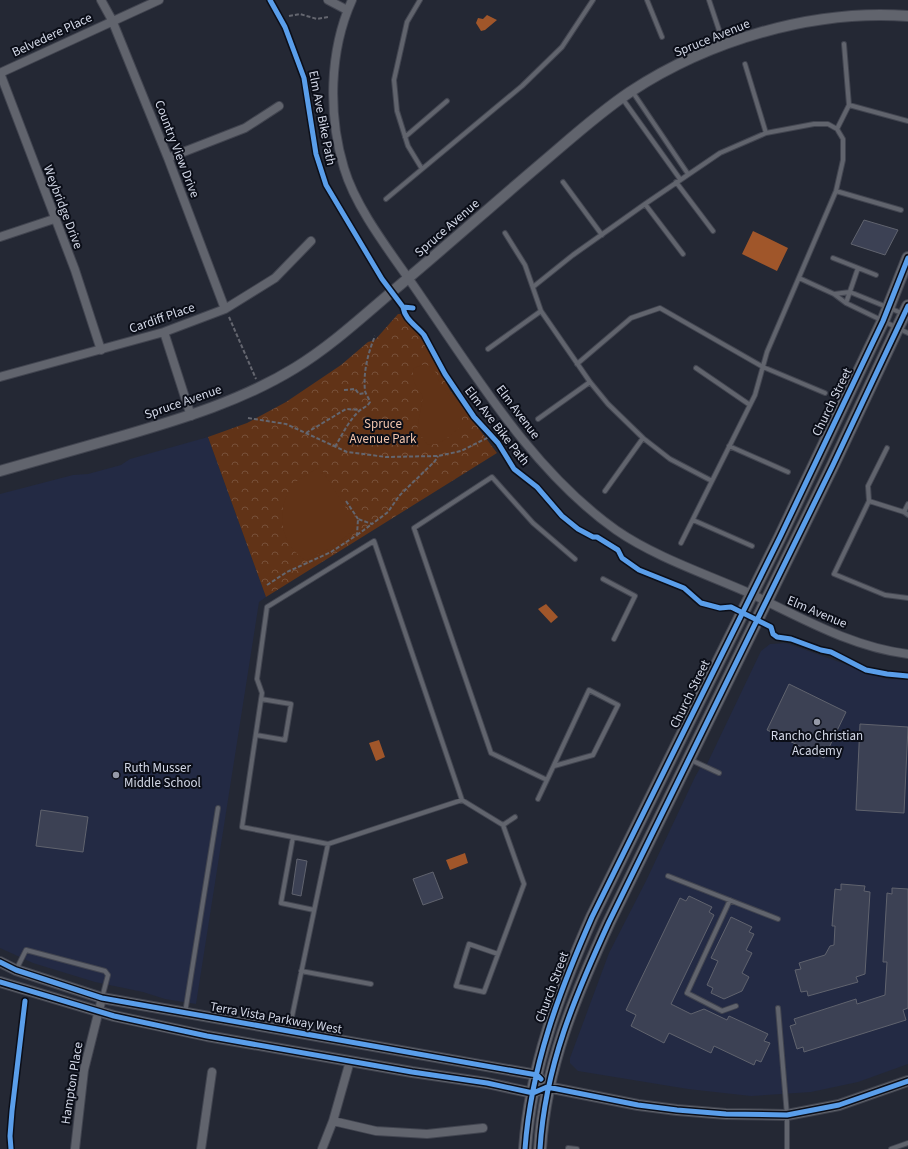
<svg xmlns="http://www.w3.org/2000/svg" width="908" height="1149" viewBox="0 0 908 1149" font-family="'Source Sans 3',sans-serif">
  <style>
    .built { fill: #232a44 }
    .park { fill: url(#park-crowns) }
    .pitch { fill: #613317 }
    .water { fill: #a0562a }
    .building { fill: #3c4154; stroke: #60636e }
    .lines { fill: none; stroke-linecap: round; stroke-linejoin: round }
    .service-casing { stroke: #424550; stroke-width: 6 }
    .minor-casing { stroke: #424550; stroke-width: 10 }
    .tertiary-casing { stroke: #424550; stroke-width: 12 }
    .secondary-casing { stroke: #424550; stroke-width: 14 }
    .path { stroke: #64666f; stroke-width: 2; stroke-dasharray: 4 2; stroke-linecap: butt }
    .service { stroke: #61646d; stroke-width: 4 }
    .minor { stroke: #61646d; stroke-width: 8 }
    .tertiary { stroke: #61646d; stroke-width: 10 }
    .secondary { stroke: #61646d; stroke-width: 12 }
    .cycleway-casing { stroke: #0b0e18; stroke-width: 8 }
    .cycleway { stroke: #5a9eea; stroke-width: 5 }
    .poi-dot { fill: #969aa8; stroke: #0b0e18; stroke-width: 1.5 }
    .labels { text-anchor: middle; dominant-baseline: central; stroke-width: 4; stroke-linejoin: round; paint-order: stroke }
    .street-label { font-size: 13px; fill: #d3d8e7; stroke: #0b0e18 }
    .park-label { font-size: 13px; fill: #f1c4ac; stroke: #0b0e18 }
    .poi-label { font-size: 13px; fill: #d3d8e7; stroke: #0b0e18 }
  </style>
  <defs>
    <pattern id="park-crowns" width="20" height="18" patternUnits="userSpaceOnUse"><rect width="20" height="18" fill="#613317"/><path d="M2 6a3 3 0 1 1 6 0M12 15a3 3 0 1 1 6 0" fill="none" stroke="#775039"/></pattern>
  </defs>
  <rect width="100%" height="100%" fill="#242834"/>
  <path class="built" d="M208,437L266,597L259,602L196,1004L165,999L143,992L95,982L33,963L0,948V494L73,475L88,474L121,465L130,459Z
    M786,643L887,679L908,680V1064L858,1082L811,1092L751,1096L688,1089L578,1071L570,1063V1058L609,953L646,881L695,777L703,763L707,764L761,651L770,644Z"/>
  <path class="park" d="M398,314H401L404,320L415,329L429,349L450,390L497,453L266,597L208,437L247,423L286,402L341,365L368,342L375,340Z"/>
  <path class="pitch" d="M425,364L431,367L436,373L439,381L462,413V426C453,433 440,447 427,444L417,430L423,396C417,387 410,380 414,368Z
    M320,467L347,510C378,527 318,554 306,561C301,557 296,553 292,548C278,529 279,502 294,484C301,477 312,472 320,467Z"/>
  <path class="water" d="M487,15L497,20L485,30L481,31L476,23L478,18L483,19Z
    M753,231L788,248L777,271L742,254Z
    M546,604L558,617L551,623L538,609Z
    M379,740L385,757L376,761L369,743Z
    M465,853L468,863L450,870L446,860Z"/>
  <path class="building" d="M864,220L898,230L885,255L851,244Z
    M789,684L846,712L824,758L767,730Z
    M860,724L908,727L904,813L856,810Z
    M41,810L88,817L83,852L36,846Z
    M297,859L307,861L301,896L292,894Z
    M433,872L443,898L423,905L413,879Z
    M841,884L865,886L864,891L870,892L865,974L856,977L858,982L808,996L807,991L801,992L795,970L801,969L799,963L825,955L830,946L834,945L835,926H832L835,889L841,890Z
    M892,888L908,889V1008L903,1010L906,1020L804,1052L803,1047L797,1049L790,1026L796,1024L794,1019L856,999L857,1004L885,995L887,962H883L887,893L892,894Z
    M689,896L712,907L709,912L714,915L671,1004L691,1014L704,1009L727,1020L729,1016L768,1034L764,1041L770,1043L761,1062L756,1060L754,1065L714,1046L711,1053L669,1033L664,1043L631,1026L636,1015L626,1010L680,898L686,901Z
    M731,917L752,927L749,932L754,934L746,950L752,953L742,973L749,977L742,991L724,999L711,993L713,988L707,985L718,961L711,958Z"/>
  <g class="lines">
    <g class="service-casing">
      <path id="service" d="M420,0L407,22L394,80L397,111L408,146L422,169
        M647,0L662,37
        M709,0L724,45
        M745,64L766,133
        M632,91L688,174
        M622,98L680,179
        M849,105L908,121
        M837,129L849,105L844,44
        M405,137L447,101
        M563,182L602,235
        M676,182L713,231
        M836,191L901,210
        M386,199L522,86L562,47L593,0
        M645,204L683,254
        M505,233L525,265L541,311L590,382L608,404L643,438L670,459L712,481
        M833,258L876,275
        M799,278L834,294L846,303L908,333
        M533,287L573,255L645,204L720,153L766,133L814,124H828L837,129L843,139V160L836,191L767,352L755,395L681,543
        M834,294L850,292L904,314
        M846,303L858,268
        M488,349L541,311
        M577,364L631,318L660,308L763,367L825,393
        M696,368L750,405
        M538,419L590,382
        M729,446L788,472
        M605,491L643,438
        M869,501L868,486L887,448
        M908,504L904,512L908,515
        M904,512L869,501L834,574L885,595L908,598
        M693,520L752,546
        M603,579L635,596L614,639
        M256,735L285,740L291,704L261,699
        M691,760L719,773
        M547,780L589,690L618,705L593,755L554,766
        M538,799L547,780L491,753L414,528L492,477L533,523L575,559
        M462,800L374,541L267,607L257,679L262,693L242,827L328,844L462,800L503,825L524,884L484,992L456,986L469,944L498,954
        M503,825L515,817
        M293,837L281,903L314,910
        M668,876L778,919
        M730,900L687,993L722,1011L736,1006
        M16,970L26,950L105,971L108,975L102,998
        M301,971L371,984
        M778,1008L787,1115V1149
        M185,1013L218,808
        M289,1031L328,844
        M568,1148L577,1149
        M891,1149L908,1143"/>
    </g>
    <g class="minor-casing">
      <path id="minor" d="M101,0L112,20L168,158L225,309
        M328,0L347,10
        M352,0C329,51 328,115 344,168C357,212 396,259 422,298C478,379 534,472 616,530C655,557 706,574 749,593C800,617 851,647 908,654
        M0,73L75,270L101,350
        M0,73L159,0
        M168,158L245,128L279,106
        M0,237L54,219
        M164,332L191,416
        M0,377L164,332L225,309L275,278L311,241
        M333,1121L376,1131L427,1134L483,1128
        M75,1149L84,1070L102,998
        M201,1149L212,1072
        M322,1149L333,1121L350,1061"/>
    </g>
    <g class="tertiary-casing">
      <path id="tertiary" d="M0,471C42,459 84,447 126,435C184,418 243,400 295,368C331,346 362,317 394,290C442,250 489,208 536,168C567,142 597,114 630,92C709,40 813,9 908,16
        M0,962L16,970L102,998L537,1075L547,1087
        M0,982L114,1016L207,1036L412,1072L487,1083L533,1093L547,1087L638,1105L677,1110L726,1114L787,1115L839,1105L908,1081"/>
    </g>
    <g class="secondary-casing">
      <path id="secondary" d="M525,1149C531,1066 559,992 592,917L780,537L883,321L908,258
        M540,1149C545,1066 575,996 609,922L833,465L908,306"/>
    </g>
    <path class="path" d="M289,16L300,14L317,19L328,17
      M229,317L256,379
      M344,390L355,389L359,394L365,393
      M248,418L286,424L347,452L386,457L438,456L461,451L495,434
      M306,433L346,409L359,410
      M335,447C342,435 348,422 358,412C362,408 367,407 370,402C369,398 366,395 365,391C363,372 368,353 375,336
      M346,501L358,519
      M357,535L372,524
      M267,585L287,572L331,552L357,535L358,519L372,524L388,512L399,496L435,461L438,456"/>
    <use href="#service" class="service"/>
    <use href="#minor" class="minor"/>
    <use href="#tertiary" class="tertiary"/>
    <use href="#secondary" class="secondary"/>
    <g class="cycleway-casing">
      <path id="cycleway" d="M270,0L285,27L304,78L316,154L326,185L382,279L403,307L413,308
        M403,307C405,320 416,325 424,335L445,374L474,417L498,443L514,469L537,487L562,516L578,529L593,537H597L618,550L622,558L639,570L684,588L701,603L720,608L731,607L771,627L773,634L777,637L791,639L821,650L831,652L866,670L887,674L908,676
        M0,962L16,970L102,998L537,1075L541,1079
        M0,982L114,1016L207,1036L412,1072L487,1083L533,1093L547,1087L638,1105L677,1110L726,1114L787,1115L839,1105L908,1081
        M11,1149L10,1136L12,1111L25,1001
        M525,1149C531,1066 559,992 592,917L780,537L883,321L908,258
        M540,1149C545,1066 575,996 609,922L833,465L908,306"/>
    </g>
    <use href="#cycleway" class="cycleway"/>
  </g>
  <g class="poi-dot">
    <circle cx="817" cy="722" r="4"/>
    <circle cx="116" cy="775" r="4"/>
  </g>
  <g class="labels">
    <g class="street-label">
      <text transform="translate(52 35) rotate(-25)">Belvedere Place</text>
      <text transform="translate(712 38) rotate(-22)">Spruce Avenue</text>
      <text transform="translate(322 118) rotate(79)">Elm Ave Bike Path</text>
      <text transform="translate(177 149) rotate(69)">Country View Drive</text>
      <text transform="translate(63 207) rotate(69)">Weybridge Drive</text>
      <text transform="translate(447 228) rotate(-41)">Spruce Avenue</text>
      <text transform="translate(162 318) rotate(-19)">Cardiff Place</text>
      <text transform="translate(183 402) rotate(-19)">Spruce Avenue</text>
      <text transform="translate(832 402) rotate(-64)">Church Street</text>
      <text transform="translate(518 412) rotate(53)">Elm Avenue</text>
      <text transform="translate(497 426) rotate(52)">Elm Ave Bike Path</text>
      <text transform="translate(817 612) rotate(23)">Elm Avenue</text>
      <text transform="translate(690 694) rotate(-64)">Church Street</text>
      <text transform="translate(552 987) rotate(-70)">Church Street</text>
      <text transform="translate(276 1018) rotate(10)">Terra Vista Parkway West</text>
      <text transform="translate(72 1083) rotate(-81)">Hampton Place</text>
    </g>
    <g class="park-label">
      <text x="383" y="424">Spruce<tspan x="383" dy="15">Avenue Park</tspan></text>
    </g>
    <g class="poi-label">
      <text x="817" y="736">Rancho Christian<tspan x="817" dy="15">Academy</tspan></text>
      <text x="124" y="768" text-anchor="start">Ruth Musser<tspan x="124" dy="15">Middle School</tspan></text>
    </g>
  </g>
</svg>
